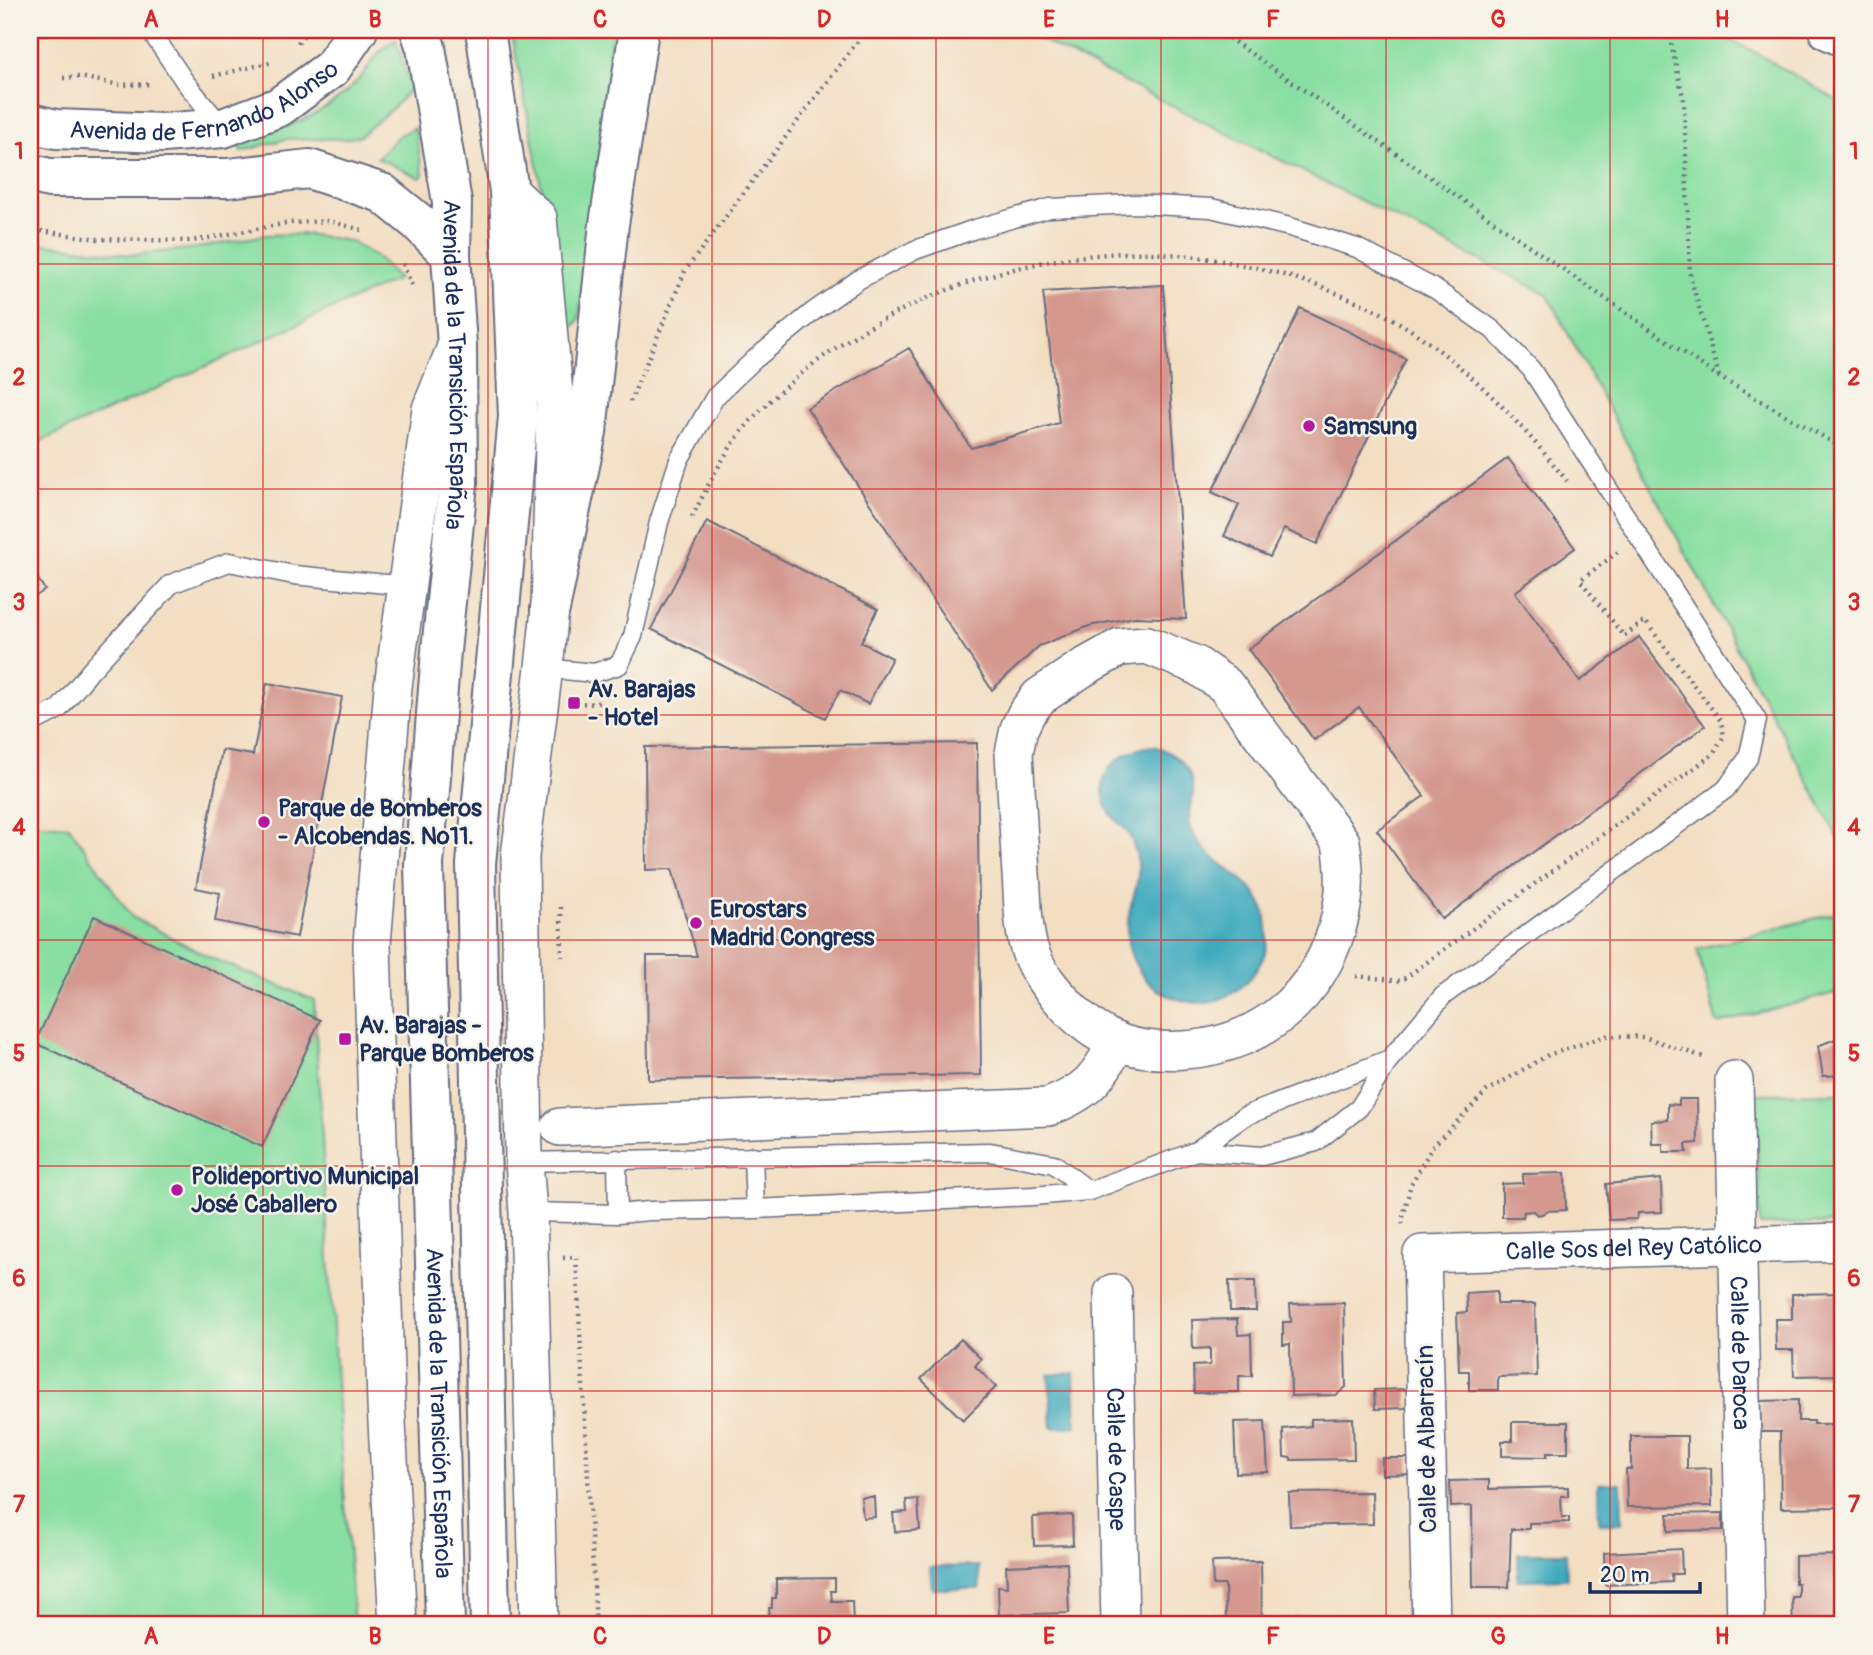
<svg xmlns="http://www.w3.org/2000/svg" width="1873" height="1655" viewBox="0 0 1873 1655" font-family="Pangolin,sans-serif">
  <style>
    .green { fill: #89dfa2; stroke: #528780; stroke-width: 2 }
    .water { fill: #3faabe; stroke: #2d6c8e; stroke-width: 2 }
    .building { fill: #d4988f }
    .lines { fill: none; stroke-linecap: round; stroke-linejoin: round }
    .lane-casing { stroke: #676c81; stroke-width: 21 }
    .street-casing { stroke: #676c81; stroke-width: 40 }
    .secondary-casing { stroke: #676c81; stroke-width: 42 }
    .primary-casing { stroke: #676c81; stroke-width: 42 }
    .highway-casing { stroke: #676c81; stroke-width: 42 }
    .path { stroke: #676c81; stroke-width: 4.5; stroke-dasharray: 2 5; stroke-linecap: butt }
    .lane { stroke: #fff; stroke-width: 18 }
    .street { stroke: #fff; stroke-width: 37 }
    .secondary { stroke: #fff; stroke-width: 38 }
    .primary { stroke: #fff; stroke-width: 38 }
    .highway { stroke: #fff; stroke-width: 38 }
    .grid { fill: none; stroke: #d62828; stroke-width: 2; stroke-opacity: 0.55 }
    .poi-dot { fill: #b5179e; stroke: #f7f3e8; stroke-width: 2.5 }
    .labels { text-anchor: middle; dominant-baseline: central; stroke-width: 5; stroke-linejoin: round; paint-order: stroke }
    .street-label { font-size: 24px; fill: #1b2f5e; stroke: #f7f3e8 }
    .poi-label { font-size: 24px; font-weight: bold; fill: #1b2f5e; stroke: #f7f3e8; text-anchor: start }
    .neatline { fill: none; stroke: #d62828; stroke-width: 2.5 }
    .grid-label { font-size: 23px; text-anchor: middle; font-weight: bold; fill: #d62828 }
  </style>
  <rect width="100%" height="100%" fill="#f7f3e8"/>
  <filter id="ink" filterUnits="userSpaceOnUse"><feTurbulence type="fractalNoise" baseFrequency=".0143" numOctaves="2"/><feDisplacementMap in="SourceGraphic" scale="14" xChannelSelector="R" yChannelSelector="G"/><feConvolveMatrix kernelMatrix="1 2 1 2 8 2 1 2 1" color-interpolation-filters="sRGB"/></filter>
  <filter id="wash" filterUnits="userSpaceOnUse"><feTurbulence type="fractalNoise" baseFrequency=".00686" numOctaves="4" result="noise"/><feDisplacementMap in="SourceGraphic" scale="28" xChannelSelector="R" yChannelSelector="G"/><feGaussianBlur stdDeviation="1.57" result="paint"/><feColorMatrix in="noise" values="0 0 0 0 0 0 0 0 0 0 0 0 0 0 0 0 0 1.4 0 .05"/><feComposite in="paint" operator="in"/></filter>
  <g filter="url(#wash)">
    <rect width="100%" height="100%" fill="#f3dec2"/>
    <path class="green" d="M511,30H612L596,193L579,319L562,341C554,236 531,133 511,30Z
      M1021,30H1707L1751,50L1843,104V847L1547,294Z
      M396,40L411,88L395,106L360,136L343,139H287L241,151L238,139C285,129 325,117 359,79C372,64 376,50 396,40Z
      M415,128L423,175L420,178L377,158L399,135Z
      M305,234L350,241L378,258L398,279L30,446V242L130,255L197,248L266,235Z
      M30,823L69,826L132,917L209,957L314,1000L336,1380L354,1625H30Z
      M1843,911V991L1717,1024L1697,949Z
      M1843,1093V1223L1760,1225L1756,1094Z"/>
    <path class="water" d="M1154,746C1177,754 1195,768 1193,795C1192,809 1186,817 1192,831C1211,872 1265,875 1267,927C1268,937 1268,944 1265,953C1256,977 1241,990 1218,1000C1204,1006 1186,1002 1172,997C1142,986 1123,953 1128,921C1130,901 1140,886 1138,864C1137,854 1132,838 1126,830C1118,821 1110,817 1106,805C1093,770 1124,749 1154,746Z
      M1074,1373L1076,1426L1052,1428L1049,1375Z
      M1621,1483L1622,1523H1599L1598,1484Z
      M1518,1553H1566L1567,1579L1518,1580Z
      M979,1566L980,1589H932L930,1567Z"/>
    <g id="blocks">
      <path class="building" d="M1163,285L1186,619L1135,617L1089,626L1039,646L992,690L807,408L909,348L971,448L1059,423L1043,292Z
        M1300,308L1406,359L1317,544L1284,529L1270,557L1224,536L1239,505L1212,492Z
        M1508,458L1575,548L1515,592L1580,681L1639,637L1705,726L1442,919L1377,830L1424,796L1359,707L1314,740L1248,649Z
        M707,521L878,609L861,642L892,658L868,704L840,690L825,718L651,629Z
        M30,566L45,590L30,600Z
        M267,683L342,697L297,937L215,921L220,893L196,888L222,750L253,755Z
        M977,743L981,1075L648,1080L647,956H697L672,869L646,870L645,747Z
        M94,916L320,1020L262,1147L35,1043Z
        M1843,1036V1075L1823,1076L1818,1046Z
        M1679,1099H1697L1698,1143L1686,1144L1687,1152H1663V1144H1652L1651,1121L1668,1120V1104L1679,1105Z
        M1565,1173L1566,1210L1546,1211L1542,1214L1537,1215L1533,1211L1524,1212L1523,1217H1502V1184L1523,1183V1174Z
        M1661,1179L1662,1212L1638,1213L1637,1219L1609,1220L1606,1184Z
        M1229,1281H1255L1256,1311H1230Z
        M1497,1291V1304H1535L1537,1376L1498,1377V1390H1469V1371H1459L1457,1313L1467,1312L1466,1293Z
        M1842,1293L1843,1375L1794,1376L1793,1350H1776L1775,1319H1792V1294Z
        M1344,1303L1346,1387L1336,1395L1291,1396L1290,1344L1283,1345V1322H1291L1290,1304Z
        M1237,1319L1238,1335L1251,1334L1252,1376H1239V1392L1194,1393L1193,1366L1210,1365V1348L1193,1349L1192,1320Z
        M961,1339L981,1359L975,1366L996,1387L963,1420L921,1379Z
        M1408,1389V1408L1375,1409L1374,1390Z
        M1798,1400V1421H1814V1424H1838L1837,1430H1843V1507L1781,1508L1780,1432H1761L1760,1401Z
        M1353,1418L1354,1459L1291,1460V1458L1284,1457L1283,1429L1311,1426V1419Z
        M1265,1421L1268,1472L1236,1473L1234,1422Z
        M1512,1422H1568V1453H1547V1457L1502,1456V1441H1512Z
        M1631,1436H1687V1469L1711,1468L1712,1506L1627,1507L1626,1469H1631Z
        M1382,1458H1409L1410,1474L1382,1475Z
        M1489,1480V1489L1568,1487V1496H1561L1562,1517H1569V1522L1529,1523V1529H1511L1509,1587H1473L1472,1506L1451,1507L1450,1481Z
        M1372,1492L1373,1524L1290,1526L1289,1493Z
        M861,1497H874L875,1517L863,1518Z
        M918,1499L920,1530L895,1532L893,1513L907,1512L906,1500Z
        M1723,1513V1530L1668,1531V1514Z
        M1072,1515L1073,1545L1034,1546L1033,1517Z
        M1681,1549L1682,1574H1671L1672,1582L1605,1585L1604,1553Z
        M1843,1555L1841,1625H1793L1792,1597H1798V1583H1795V1556Z
        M1261,1561L1262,1625H1226L1225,1585H1213L1212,1562Z
        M1067,1563L1069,1613L999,1615L998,1586L1007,1587L1006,1566Z
        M835,1578V1591H831L832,1601H852L853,1624L770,1625L769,1608H772V1598H776V1579Z
        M1294,1616H1318V1625H1294Z"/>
    </g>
  </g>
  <g filter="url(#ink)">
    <use href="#blocks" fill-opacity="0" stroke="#676c81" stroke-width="2"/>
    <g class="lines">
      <g class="lane-casing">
        <path id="lane" d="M150,30L185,82L223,128
          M544,668L594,673L619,665L633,636L659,522L679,460L715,397L755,359L814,311L858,280L915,250L975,229L1050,208L1134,204L1211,208L1290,227L1357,248L1435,289L1493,330L1531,369L1757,720L1748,758L1726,789L1443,996L1390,1059L1359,1108L1316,1142L1262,1156L1196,1151
          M30,724L59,709L92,669L171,584L229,562L294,575L407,586
          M753,1156L755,1209
          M617,1159L618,1214
          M524,1162L990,1152L1054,1164L1089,1191
          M528,1212L618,1214L649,1211L755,1209L1033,1196L1089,1191L1196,1151L1245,1116L1390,1059"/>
      </g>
      <g class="street-casing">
        <g id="street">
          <path d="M509,191L538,218L555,404L550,609L544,668L520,856L524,1162L528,1212L539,1625"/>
          <path d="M1147,645L1196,665L1225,685L1341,842C1344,862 1346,881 1343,900C1332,985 1268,1045 1184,1050C1137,1053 1103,1043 1070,1009C1053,991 1036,972 1029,948C1022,925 1023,898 1021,874C1019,834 1016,793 1014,753L1019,729L1026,714L1039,697L1081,669L1120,647Z"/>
          <path id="s1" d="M1734,1080L1746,1625"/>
          <path d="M560,1127L1048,1107C1088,1092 1098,1078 1117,1042"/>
          <path id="s2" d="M1113,1293L1120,1625"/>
          <path d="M398,1625L386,1404L372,944L393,687L431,409L456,347"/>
          <path id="s3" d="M1431,1625L1422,1254L1843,1242"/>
        </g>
      </g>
      <g class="secondary-casing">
        <g id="secondary">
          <path id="s4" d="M30,123L56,129L163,133L223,128L279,107L332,68L358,30"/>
          <path d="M30,173L49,178H228L309,169L382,193L418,222L451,255"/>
        </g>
      </g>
      <g class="primary-casing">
        <g id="primary">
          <path id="s5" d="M420,30L426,48L452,202L451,255L457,346L458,483L441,651L424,865L445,1625"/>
          <path d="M485,30L509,191L518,417L476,864L490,1625"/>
        </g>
      </g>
      <g class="highway-casing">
        <path id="highway" d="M1828,30L1843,37
          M550,609L587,432L609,224L639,30"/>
      </g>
      <path class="path" d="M1217,30L1719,377L1843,448
        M1668,30L1684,101L1690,276L1719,376
        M298,43L307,30
        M213,76L273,62
        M63,78L80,77L120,85L153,84
        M41,231L98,239L192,241L288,223L330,221L365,231
        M403,264L413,288
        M630,402L685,271L866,30
        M692,517C710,482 728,444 756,415C850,317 990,258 1125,253C1182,251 1253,264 1307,282C1340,294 1373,307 1403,325C1469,367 1518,420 1567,481
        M576,703L595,704L601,701
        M561,907L562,957
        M1356,976L1401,981L1712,755L1724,736L1721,721L1645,621L1624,636L1580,580L1618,552
        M1403,1224L1402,1221L1411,1184L1433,1146L1487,1091L1548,1055L1606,1036L1644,1037L1706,1058
        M563,1258L576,1257L596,1625"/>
      <use href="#lane" class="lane"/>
      <use href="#street" class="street"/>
      <use href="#secondary" class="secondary"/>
      <use href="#primary" class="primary"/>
      <use href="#highway" class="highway"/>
    </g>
  </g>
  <path class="grid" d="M263,30V1625M488,30V1625M712,30V1625M936,30V1625M1161,30V1625M1386,30V1625M1610,30V1625M30,264H1843M30,489H1843M30,715H1843M30,940H1843M30,1166H1843M30,1391H1843"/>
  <g class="poi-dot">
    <circle cx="1309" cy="426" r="7"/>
    <rect x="567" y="696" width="14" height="14" rx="3.5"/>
    <circle cx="264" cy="822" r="7"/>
    <circle cx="696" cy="923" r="7"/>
    <rect x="338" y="1032" width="14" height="14" rx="3.5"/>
    <circle cx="177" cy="1190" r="7"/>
  </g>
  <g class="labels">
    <g class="street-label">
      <text stroke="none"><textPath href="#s4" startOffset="182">Avenida de Fernando Alonso</textPath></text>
      <text stroke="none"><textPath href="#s5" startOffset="338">Avenida de la Transición Española</textPath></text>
      <text stroke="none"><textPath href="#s3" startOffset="583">Calle Sos del Rey Católico</textPath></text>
      <text stroke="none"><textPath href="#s1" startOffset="273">Calle de Daroca</textPath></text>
      <text stroke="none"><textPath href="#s5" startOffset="1388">Avenida de la Transición Española</textPath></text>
      <text transform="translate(1427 1439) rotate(-91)">Calle de Albarracín</text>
      <text stroke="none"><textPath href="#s2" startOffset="166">Calle de Caspe</textPath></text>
    </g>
    <g class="poi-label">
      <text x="1323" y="426">Samsung</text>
      <text x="588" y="689">Av. Barajas<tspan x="588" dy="28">- Hotel</tspan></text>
      <text x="278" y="808">Parque de Bomberos<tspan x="278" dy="28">- Alcobendas. Nº11.</tspan></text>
      <text x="710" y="909">Eurostars<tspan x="710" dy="28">Madrid Congress</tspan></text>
      <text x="359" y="1025">Av. Barajas -<tspan x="359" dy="28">Parque Bomberos</tspan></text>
      <text x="191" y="1176">Polideportivo Municipal<tspan x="191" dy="28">José Caballero</tspan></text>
    </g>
  </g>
  <rect width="1873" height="1655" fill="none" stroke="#f7f3e8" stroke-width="77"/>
  <path d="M1590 1582v10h110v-10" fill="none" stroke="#1b2f5e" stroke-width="3.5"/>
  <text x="1600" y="1582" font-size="21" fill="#1b2f5e" stroke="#f7f3e8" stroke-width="5" paint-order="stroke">20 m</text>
  <rect x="38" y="38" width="1796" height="1578" class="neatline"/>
  <g class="grid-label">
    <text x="151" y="27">A</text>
    <text x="375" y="27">B</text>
    <text x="600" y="27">C</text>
    <text x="824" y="27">D</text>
    <text x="1049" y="27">E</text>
    <text x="1273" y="27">F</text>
    <text x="1498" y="27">G</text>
    <text x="1722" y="27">H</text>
    <text x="19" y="159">1</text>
    <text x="1854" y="159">1</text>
    <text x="19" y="385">2</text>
    <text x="1854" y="385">2</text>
    <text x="19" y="610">3</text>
    <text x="1854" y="610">3</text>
    <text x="19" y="835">4</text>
    <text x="1854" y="835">4</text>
    <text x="19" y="1061">5</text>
    <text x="1854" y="1061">5</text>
    <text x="19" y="1286">6</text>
    <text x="1854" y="1286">6</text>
    <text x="19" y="1512">7</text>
    <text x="1854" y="1512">7</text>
    <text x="151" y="1644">A</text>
    <text x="375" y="1644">B</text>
    <text x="600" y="1644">C</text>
    <text x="824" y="1644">D</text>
    <text x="1049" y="1644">E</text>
    <text x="1273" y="1644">F</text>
    <text x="1498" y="1644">G</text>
    <text x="1722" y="1644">H</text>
  </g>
</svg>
